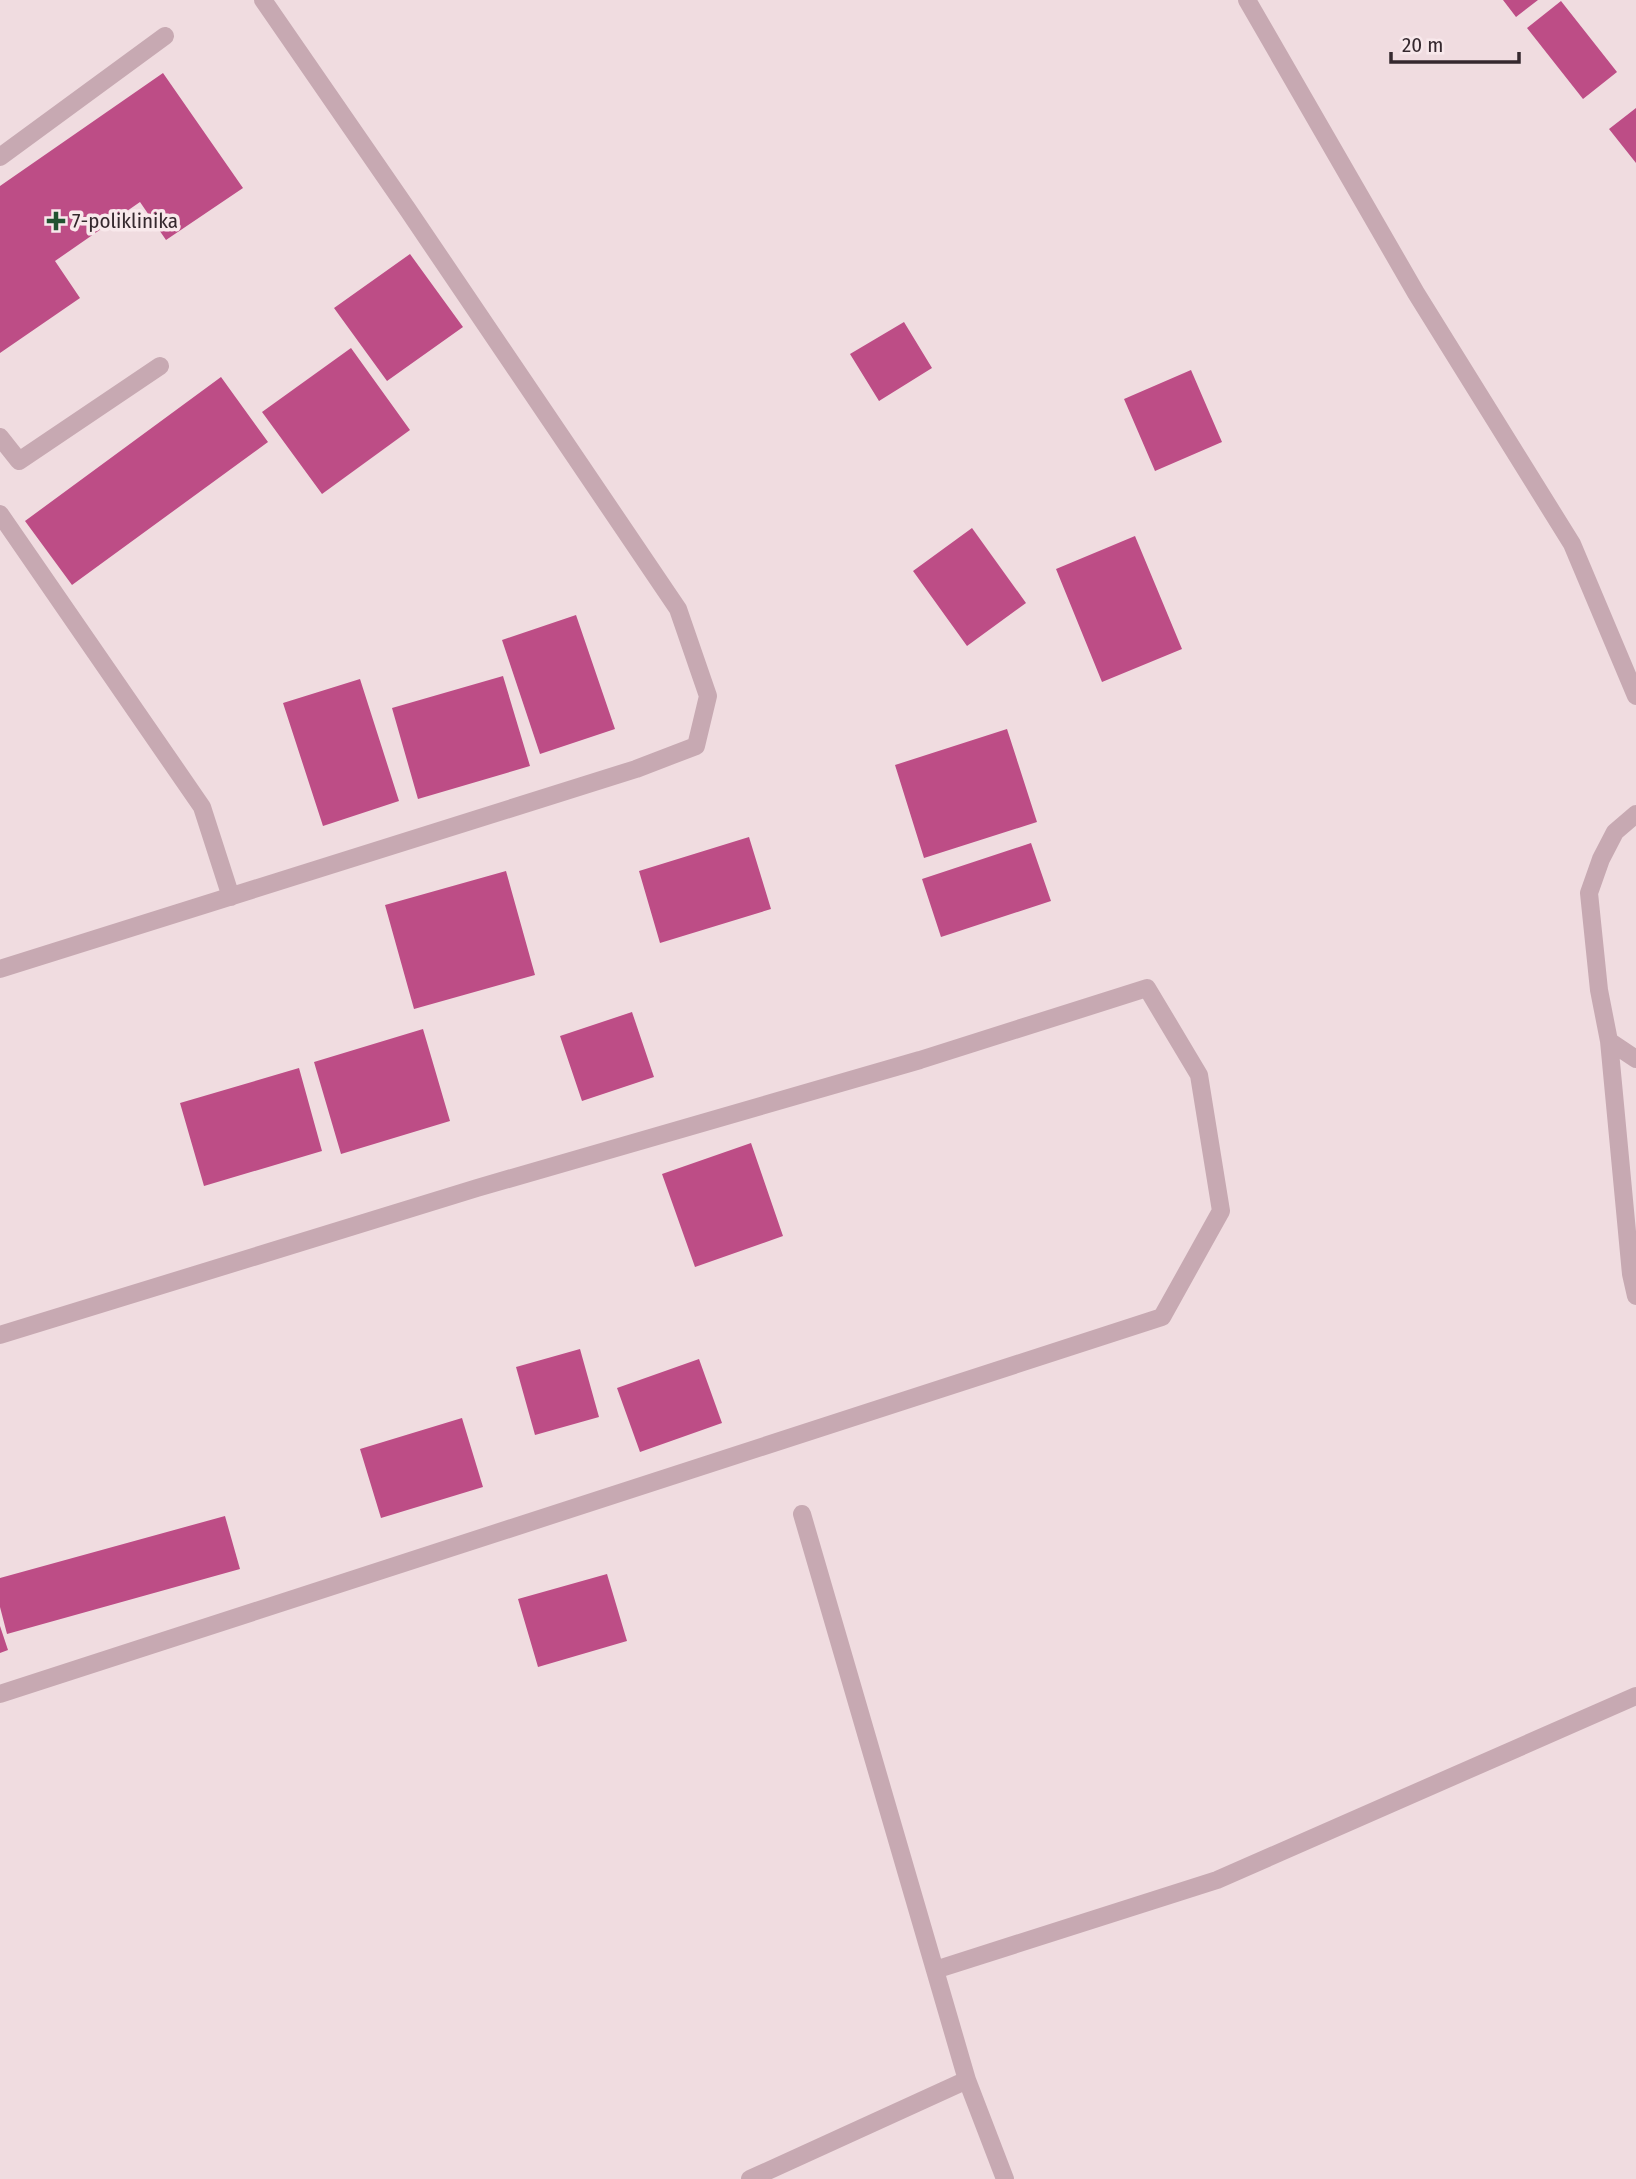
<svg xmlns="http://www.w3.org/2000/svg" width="1636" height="2179" viewBox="0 0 1636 2179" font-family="'Fira Sans Condensed',sans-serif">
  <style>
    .building { fill: #bd4d86 }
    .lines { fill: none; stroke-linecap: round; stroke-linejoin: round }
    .minor { stroke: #c7a9b2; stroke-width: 18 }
    .poi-dot { fill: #215331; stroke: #f8e8eb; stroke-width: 2.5 }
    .labels { text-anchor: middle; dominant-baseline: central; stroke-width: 7; stroke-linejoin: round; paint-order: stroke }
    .poi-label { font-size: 21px; fill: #35282e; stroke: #f8e8eb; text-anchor: start }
  </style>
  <rect width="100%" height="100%" fill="#f0dce0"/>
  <path class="building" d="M1503,0H1538L1516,17Z
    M1561,1L1617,72L1583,99L1527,28Z
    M163,73L243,188L166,240L140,202L55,261L80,298L0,353V186Z
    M1636,108V163L1609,129Z
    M410,254L463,327L387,381L334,308Z
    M904,322L932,368L879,401L850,354Z
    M351,348L410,430L322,494L262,412Z
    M1191,370L1222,442L1155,471L1124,399Z
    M221,377L268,442L72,585L25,521Z
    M972,528L1026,603L967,646L913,571Z
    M1135,536L1182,649L1102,682L1056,569Z
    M576,615L615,729L540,754L502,640Z
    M503,676L530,766L418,799L392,708Z
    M360,679L399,801L323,826L283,703Z
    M1007,729L1037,822L924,858L895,765Z
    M749,837L771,909L660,943L639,871Z
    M1031,843L1051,901L941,937L922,879Z
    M506,871L535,975L414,1009L385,905Z
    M632,1012L654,1077L582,1101L560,1036Z
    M423,1029L450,1121L341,1154L314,1062Z
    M299,1068L322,1151L204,1186L180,1103Z
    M751,1143L783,1236L695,1267L662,1174Z
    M580,1349L599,1417L535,1435L516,1367Z
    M699,1359L722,1423L640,1452L617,1388Z
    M462,1418L483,1487L381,1518L360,1449Z
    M225,1516L240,1569L7,1634L0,1607V1578Z
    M607,1574L627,1641L538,1667L518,1599Z
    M0,1626L8,1650L0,1653Z"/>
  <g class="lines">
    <path class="minor" d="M1247,0L1416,293L1572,544L1636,696
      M0,157L165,36
      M0,437L19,461L160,366
      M0,514L202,807L231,897
      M1636,814L1615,832L1601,859L1589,893L1599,990L1609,1041L1631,1274L1636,1296
      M0,969L636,769L696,746L708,696L678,609L408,210L263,0
      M1609,1041L1636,1059
      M0,1335L477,1188L920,1060L1147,988L1199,1075L1221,1211L1162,1317L0,1694
      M802,1514L967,2080L1005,2179
      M935,1970L1217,1880L1636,1696
      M750,2179L967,2080"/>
  </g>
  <path class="poi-dot" d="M52.5 210.5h7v7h7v7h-7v7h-7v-7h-7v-7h7z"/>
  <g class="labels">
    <g class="poi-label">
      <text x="72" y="221">7-poliklinika</text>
    </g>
  </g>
  <path d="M1391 52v10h128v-10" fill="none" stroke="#35282e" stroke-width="3.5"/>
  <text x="1402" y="52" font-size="21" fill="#35282e" stroke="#f8e8eb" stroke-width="5" paint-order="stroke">20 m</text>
</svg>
